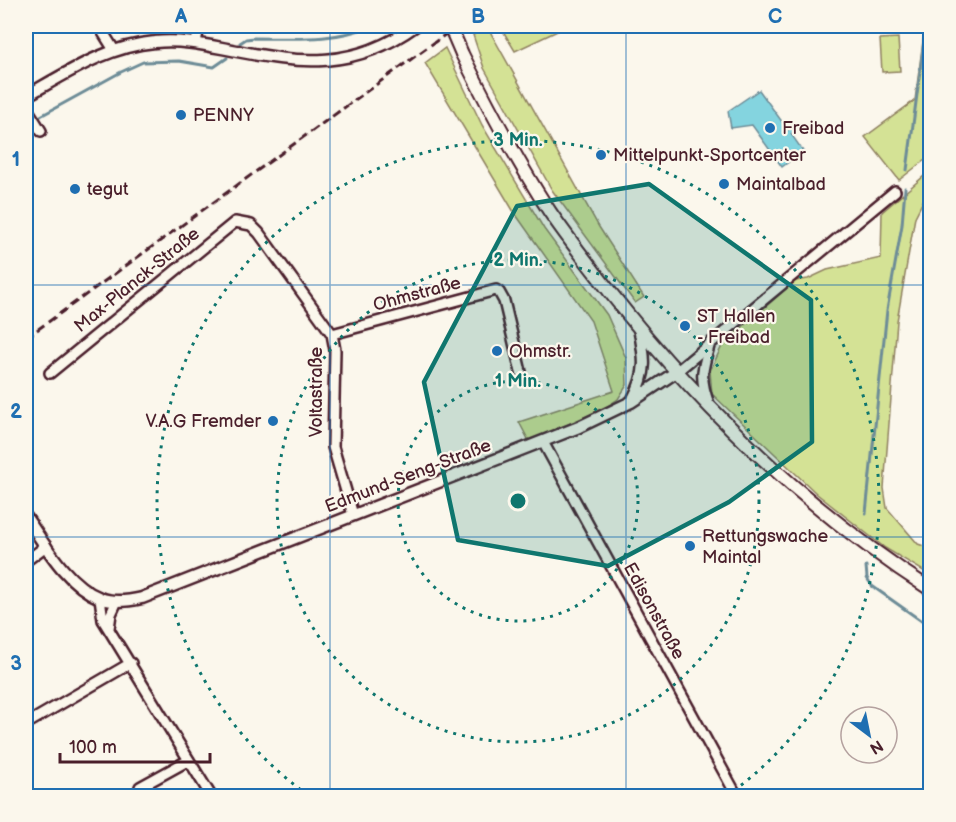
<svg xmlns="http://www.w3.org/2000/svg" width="956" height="822" viewBox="0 0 956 822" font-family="'Balsamiq Sans',sans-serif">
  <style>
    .green { fill: #d4e295; stroke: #8f8060; stroke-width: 1.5 }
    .water { fill: #84d4df; stroke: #6d8c97; stroke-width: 1.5 }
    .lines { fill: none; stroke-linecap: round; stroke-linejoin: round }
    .stream { stroke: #6d8c97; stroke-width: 3 }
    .minor-casing { stroke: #4a1f2b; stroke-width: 14 }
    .tertiary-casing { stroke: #4a1f2b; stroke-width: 15 }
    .secondary-casing { stroke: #4a1f2b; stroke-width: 16 }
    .minor { stroke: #fbf7ec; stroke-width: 9 }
    .tertiary { stroke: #fbf7ec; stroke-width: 10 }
    .secondary { stroke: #fbf7ec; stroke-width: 12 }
    .rail { stroke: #4a1f2b; stroke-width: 3; stroke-dasharray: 9 4.5; stroke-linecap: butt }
    .secondary-bridge-casing { stroke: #4a1f2b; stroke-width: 16; stroke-linecap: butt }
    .secondary-bridge { stroke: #fbf7ec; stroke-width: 12 }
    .marked { fill: #0f766e; fill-opacity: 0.2; stroke: #0f766e; stroke-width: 4.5; stroke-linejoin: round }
    .grid { fill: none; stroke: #1f6fb2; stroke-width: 1.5; stroke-opacity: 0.55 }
    .ring { fill: none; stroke: #0f766e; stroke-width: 3; stroke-dasharray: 3 6 }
    .poi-dot { fill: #1f6fb2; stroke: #fbf7ec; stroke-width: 2 }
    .labels { text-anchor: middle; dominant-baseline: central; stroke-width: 4.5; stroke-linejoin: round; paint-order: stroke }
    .poi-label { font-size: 18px; fill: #4a1f2b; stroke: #fbf7ec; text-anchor: start }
    .street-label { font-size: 18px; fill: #4a1f2b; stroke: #fbf7ec }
    .centre { fill: #0f766e; stroke: #fbf7ec; stroke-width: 3 }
    .ring-label { font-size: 18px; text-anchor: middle; font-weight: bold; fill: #0f766e; stroke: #fbf7ec; stroke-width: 4.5; stroke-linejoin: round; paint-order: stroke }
    .neatline { fill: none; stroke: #1f6fb2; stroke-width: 2 }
    .grid-label { font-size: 20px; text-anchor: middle; font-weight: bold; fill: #1f6fb2 }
  </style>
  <rect width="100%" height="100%" fill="#fbf7ec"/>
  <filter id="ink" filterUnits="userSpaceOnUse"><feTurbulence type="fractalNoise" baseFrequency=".0167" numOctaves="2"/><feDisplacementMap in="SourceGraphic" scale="12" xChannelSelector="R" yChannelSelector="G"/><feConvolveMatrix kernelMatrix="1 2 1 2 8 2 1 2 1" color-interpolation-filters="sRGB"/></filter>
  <g filter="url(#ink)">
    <path class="green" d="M487,26L599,227L644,297L635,303L552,190L484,68L473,35Z
      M500,26H568L515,51Z
      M925,26H930V156L899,180L865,137L915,100Z
      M898,38L900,71L882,72L880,39Z
      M445,48L482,125L544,229L607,315L626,358L627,385L618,399L603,409L529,441L519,422L614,391L591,321L514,212L425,63Z
      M930,171V187L915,217L897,321L884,488L887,508L918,544L930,548V575L885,548L817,494L712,394L710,371L723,344L795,281L808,279L827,270L881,258L882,212Z"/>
    <path class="water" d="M759,90L788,130L797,124L800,127L791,134L803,151L782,167L752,125L731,128L728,111Z"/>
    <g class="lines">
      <path class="stream" d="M240,43L246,39L254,38C295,38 332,42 370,26
        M26,124L121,72L143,62L179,61L214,67L227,58
        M907,170L926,26
        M866,513L887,310L902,225L905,188
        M866,566L867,578L872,586L930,627"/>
      <g class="minor-casing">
        <path id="minor" d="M99,26L114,50
          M196,43L199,26
          M26,107L41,131
          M332,334L496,290L499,292L504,301L521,372
          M676,372L895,191
          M50,373L235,222L251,225L259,233L332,334L335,350L333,447L353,515
          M709,404C699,377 702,370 710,343
          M543,442L737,796
          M26,561L46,546
          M100,598L103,620L211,796
          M109,628L111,614L117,601
          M26,724L131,663
          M140,787L189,760"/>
      </g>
      <g class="tertiary-casing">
        <path id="tertiary" d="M26,96C67,73 107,46 155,42C181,39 206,45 232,50C301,64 354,70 415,26
          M633,399C648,372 645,357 639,328
          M26,517C45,545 67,585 100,598C112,603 129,601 142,598L579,427L631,402L676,372"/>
      </g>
      <g class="secondary-casing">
        <path id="secondary" d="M462,54C489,108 517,162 550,212C569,240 590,266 610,292C701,408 806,509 930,589"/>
      </g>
      <use href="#minor" class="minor"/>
      <use href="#tertiary" class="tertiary"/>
      <use href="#secondary" class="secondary"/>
      <path class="rail" d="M26,338L457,26"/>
      <g class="secondary-bridge-casing">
        <path id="secondary-bridge" d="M450,26L462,54"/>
      </g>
      <use href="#secondary-bridge" class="secondary-bridge"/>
    </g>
  </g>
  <path class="marked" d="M649,184L811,300L812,442L729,502L608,566L458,540L424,382L517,206Z"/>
  <path class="grid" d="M330,26V796M626,26V796M26,285H930M26,537H930"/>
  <g class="ring">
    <circle cx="518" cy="501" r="120"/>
    <circle cx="518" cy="501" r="241"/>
    <path d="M308 795A361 361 0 1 1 728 795"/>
  </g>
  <g class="poi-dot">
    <circle cx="181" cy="115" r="6"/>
    <circle cx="770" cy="128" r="6"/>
    <circle cx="601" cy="155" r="6"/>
    <circle cx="724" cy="184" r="6"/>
    <circle cx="75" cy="189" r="6"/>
    <circle cx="685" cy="326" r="6"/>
    <circle cx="497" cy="351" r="6"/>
    <circle cx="273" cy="421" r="6"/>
    <circle cx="690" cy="546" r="6"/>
  </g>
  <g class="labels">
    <g class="poi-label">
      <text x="193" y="115">PENNY</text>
      <text x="782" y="128">Freibad</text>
      <text x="613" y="155">Mittelpunkt-Sportcenter</text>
      <text x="736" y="184">Maintalbad</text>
      <text x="87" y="189">tegut</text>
      <text x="697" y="316">ST Hallen<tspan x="697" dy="21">- Freibad</tspan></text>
      <text x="509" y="351">Ohmstr.</text>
      <text x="261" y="421" text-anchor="end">V.A.G Fremder</text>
      <text x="702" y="536">Rettungswache<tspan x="702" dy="21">Maintal</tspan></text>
    </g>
    <g class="street-label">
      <text transform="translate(137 280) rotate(-39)">Max-Planck-Straße</text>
      <text transform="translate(417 294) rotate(-15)">Ohmstraße</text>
      <text transform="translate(316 392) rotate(-90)">Voltastraße</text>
      <text transform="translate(408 476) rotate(-21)">Edmund-Seng-Straße</text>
      <text transform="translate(654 611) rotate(61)">Edisonstraße</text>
    </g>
  </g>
  <circle cx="518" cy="501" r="9" class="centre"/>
  <g class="ring-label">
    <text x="518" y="146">3 Min.</text>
    <text x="518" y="266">2 Min.</text>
    <text x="518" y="387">1 Min.</text>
  </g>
  <rect width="956" height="822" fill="none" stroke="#fbf7ec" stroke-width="66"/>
  <g transform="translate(869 735) rotate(148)"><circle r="28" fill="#fbf7ec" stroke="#b4a19f" stroke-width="1.5"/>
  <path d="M0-4.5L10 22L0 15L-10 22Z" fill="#1f6fb2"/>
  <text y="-9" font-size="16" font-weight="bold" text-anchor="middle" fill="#4a1f2b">N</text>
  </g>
  <path d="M60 753v9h150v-9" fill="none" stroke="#4a1f2b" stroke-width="3"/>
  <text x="69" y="753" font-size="18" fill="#4a1f2b" stroke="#fbf7ec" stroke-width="4.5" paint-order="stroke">100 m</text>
  <rect x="33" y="33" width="890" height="756" class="neatline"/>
  <g class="grid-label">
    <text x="181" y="23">A</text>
    <text x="478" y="23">B</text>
    <text x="775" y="23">C</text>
    <text x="16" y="166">1</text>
    <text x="16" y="418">2</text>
    <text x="16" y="670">3</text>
  </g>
</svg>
